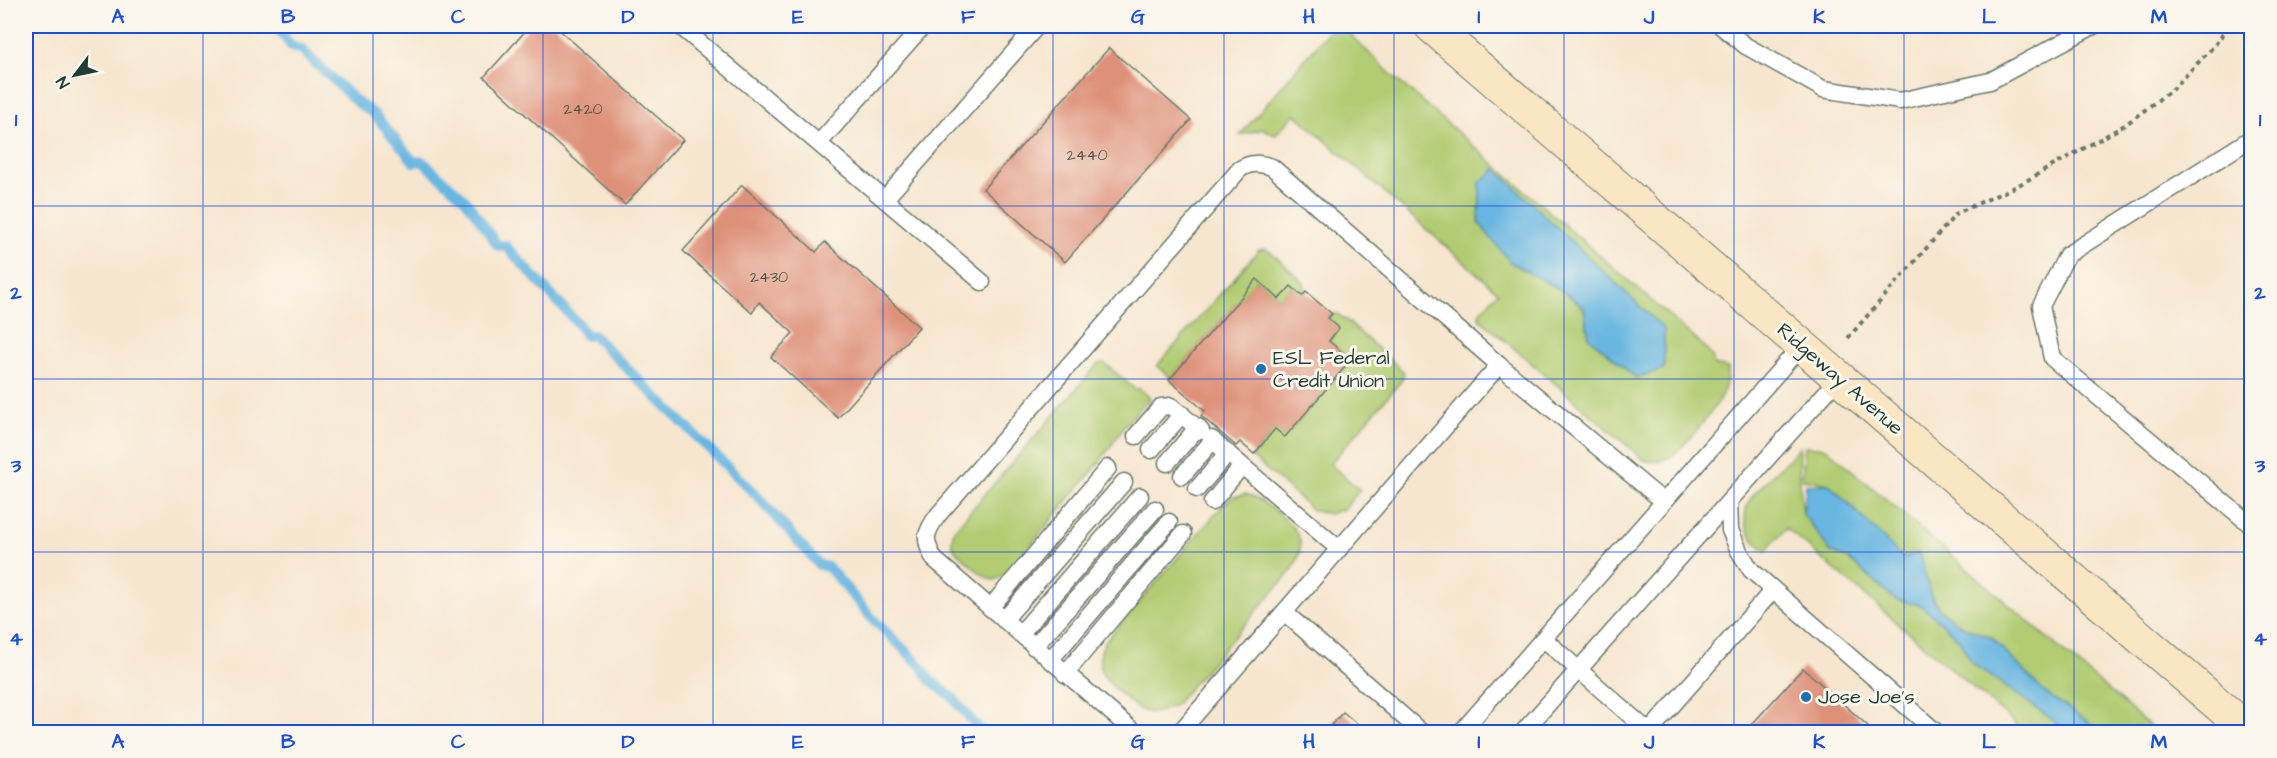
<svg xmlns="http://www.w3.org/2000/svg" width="2277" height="758" viewBox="0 0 2277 758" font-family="'Architects Daughter',sans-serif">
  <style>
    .green { fill: #b1cc72; stroke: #688453; stroke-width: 1.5; fill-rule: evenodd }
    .water { fill: #67b6e1; stroke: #437a8a; stroke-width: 1.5 }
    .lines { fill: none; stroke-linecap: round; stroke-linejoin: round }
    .stream { stroke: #67b6e1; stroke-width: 10 }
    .building { fill: #de9179 }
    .service-casing { stroke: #6a786a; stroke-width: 19 }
    .secondary-casing { stroke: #6a786a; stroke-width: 35 }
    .path { stroke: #6a786a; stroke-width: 4; stroke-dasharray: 4.5 4.5; stroke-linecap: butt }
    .service { stroke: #fff; stroke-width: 16 }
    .secondary { stroke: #fbe6c4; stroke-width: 33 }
    .grid { fill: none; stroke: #1d4ed8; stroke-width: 1.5; stroke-opacity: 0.55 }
    .poi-dot { fill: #1f6fb2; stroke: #fbf7ec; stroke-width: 2 }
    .labels { text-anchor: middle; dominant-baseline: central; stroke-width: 6; stroke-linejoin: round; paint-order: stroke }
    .number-label { font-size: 16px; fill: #4f5245 }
    .poi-label { font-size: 20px; fill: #1f3d34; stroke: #fbf7ec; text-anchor: start }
    .street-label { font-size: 20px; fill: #1f3d34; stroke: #fbf7ec }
    .neatline { fill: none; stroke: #1d4ed8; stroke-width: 2 }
    .grid-label { font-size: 20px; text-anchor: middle; font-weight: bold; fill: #1d4ed8 }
  </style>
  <rect width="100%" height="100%" fill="#fbf7ec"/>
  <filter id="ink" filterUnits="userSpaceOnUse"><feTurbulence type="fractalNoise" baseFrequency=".0167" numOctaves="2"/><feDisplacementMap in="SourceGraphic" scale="12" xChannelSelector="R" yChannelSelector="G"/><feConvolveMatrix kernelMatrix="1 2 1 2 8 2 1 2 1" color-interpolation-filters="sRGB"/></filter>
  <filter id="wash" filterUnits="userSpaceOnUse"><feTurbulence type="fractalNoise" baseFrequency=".008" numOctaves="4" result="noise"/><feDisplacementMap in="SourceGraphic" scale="24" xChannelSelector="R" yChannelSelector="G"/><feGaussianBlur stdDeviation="1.35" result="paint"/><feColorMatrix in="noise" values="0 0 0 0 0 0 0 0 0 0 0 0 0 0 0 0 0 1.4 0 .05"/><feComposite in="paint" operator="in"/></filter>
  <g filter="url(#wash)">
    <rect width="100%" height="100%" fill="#f6e6cf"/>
    <path class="green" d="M1333,26H1341L1394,77L1699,342L1712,356L1714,365L1728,368C1727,374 1727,381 1725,387C1720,403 1682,452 1667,459C1659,463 1652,462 1644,460L1481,320L1479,316L1480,312L1498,292L1295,114L1275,135L1264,129L1240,135ZM1495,169L1496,170L1663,329L1589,337L1584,309L1566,293L1510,262Z
      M1265,249L1271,252L1304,283L1306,292L1302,296L1291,286L1279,299L1257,279L1171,378L1157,366L1259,250Z
      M1332,314H1337L1346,320L1404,372L1402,380L1330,464L1360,490L1344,509L1329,514L1314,511L1252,457L1275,429L1285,437L1351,360L1329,341L1339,329L1328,318Z
      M1104,363L1136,390L1139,388L1150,398L1124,426L1100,462L1006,574C1002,577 998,580 993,580C985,579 955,552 952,545C951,540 953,535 954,530L1098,364Z
      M1805,446L1826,448L2157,732H2103L2044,692L1992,638L1962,626L1940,610L1931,596L1919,553L1903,558L1829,484L1802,479Z
      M1800,447L1799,478L1803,514L1831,552L1848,559L1896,600L1920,605L1942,623L1959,640L1972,663L2046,715L2065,732H2025L1786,528L1766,551C1749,539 1740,524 1748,503C1751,494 1791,457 1800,447Z
      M1246,494C1263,500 1296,523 1300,541C1302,552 1297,560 1293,569L1175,705C1166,709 1158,714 1148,712C1139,711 1132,704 1125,698C1106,681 1092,670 1104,643L1223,505L1233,497Z"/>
    <path class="water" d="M1496,169L1664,329V369L1636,378L1589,337L1584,308L1566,293L1510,262L1479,223L1480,182Z
      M1829,484L1903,558L1919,553L1931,596L1940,610L1962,626L1992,638L2044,692L2103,732H2065L2046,715L1972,663L1959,640L1942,623L1920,605L1896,600L1848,559L1831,552L1803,514L1806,485Z"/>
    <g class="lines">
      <path class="stream" d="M276,26L292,47L301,49L358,103L373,113L414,162L422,161L466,200L498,246L505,245L579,325L586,336L593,335L756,495L819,565L828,567L872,618L921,666L930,680L952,697L982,732"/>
    </g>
    <g id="blocks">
      <path class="building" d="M530,26H555L683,140L625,205L484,77Z
        M1109,48L1191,120L1065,262L983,189Z
        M742,185L816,252L825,242L919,327L838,418L771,357L793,333L759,302L752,313L683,251Z
        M1257,279L1279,299L1291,286L1302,296L1306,292L1332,314L1328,318L1339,328L1329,341L1351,360L1285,437L1275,429L1254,454L1240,442L1236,446L1201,416L1205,411L1169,380Z
        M1803,668L1868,726L1863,732H1745Z
        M1343,712L1367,732H1325Z"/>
    </g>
  </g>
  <g filter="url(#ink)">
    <use href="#blocks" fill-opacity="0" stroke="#6a786a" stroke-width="1.5"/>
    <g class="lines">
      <g class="service-casing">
        <path id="service" d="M680,26L982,282
          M1721,26L1746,46L1823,89L1900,101L1990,81L2093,26
          M2252,138L2067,255L2041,306L2052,358L2252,526
          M819,143L923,26
          M885,199L1037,26
          M1499,365L1664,502
          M1136,436L1161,407L1171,406L1201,431
          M1211,439L1339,549
          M1151,450L1182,414
          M1167,463L1198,427
          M1182,476L1213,440
          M1197,489L1228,453
          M1729,501L1730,530L1739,551L1751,570L1936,732
          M1212,502L1242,466
          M990,608L1108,468
          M1284,612L1421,732
          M1004,620L1124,482
          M1020,634L1140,496
          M1544,639L1649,732
          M1034,647L1155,509
          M1050,660L1169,522
          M1065,674L1183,534
          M1134,732L934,559C923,539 925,533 938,515L1240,169C1251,162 1259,163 1272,167L1499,365L1180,732
          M1461,732L1801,346
          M1523,732L1839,378
          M1649,732L1773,590"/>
      </g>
      <g class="secondary-casing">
        <path id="secondary" d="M1431,26L2250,732"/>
      </g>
      <path class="path" d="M1848,338L1957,213L2017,186L2125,125L2174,88L2214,46L2229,26"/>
      <use href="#service" class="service"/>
      <use href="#secondary" class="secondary"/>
    </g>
  </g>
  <path class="grid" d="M203,26V732M373,26V732M543,26V732M713,26V732M883,26V732M1053,26V732M1224,26V732M1394,26V732M1564,26V732M1734,26V732M1904,26V732M2074,26V732M26,206H2252M26,379H2252M26,552H2252"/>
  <g class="poi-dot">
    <circle cx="1261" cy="369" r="6"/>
    <circle cx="1806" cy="697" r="6"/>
  </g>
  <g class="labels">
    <g class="number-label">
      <text x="583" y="109">2420</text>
      <text x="1087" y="155">2440</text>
      <text x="769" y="277">2430</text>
    </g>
    <g class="poi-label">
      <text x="1273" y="358">ESL Federal<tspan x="1273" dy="23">Credit Union</tspan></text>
      <text x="1818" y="697">Jose Joe's</text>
    </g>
    <g class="street-label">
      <text transform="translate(1840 379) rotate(41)">Ridgeway Avenue</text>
    </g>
  </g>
  <rect width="2277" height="758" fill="none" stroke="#fbf7ec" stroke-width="66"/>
  <g transform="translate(75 75) rotate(238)" stroke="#fbf7ec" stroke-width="4.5" paint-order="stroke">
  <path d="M0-4.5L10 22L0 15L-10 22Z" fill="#1f3d34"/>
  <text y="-9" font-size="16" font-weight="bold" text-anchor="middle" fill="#1f3d34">N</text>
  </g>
  <rect x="33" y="33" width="2211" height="692" class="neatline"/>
  <g class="grid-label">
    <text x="118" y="23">A</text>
    <text x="288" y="23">B</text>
    <text x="458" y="23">C</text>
    <text x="628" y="23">D</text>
    <text x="798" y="23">E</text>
    <text x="968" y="23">F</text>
    <text x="1138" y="23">G</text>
    <text x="1309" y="23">H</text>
    <text x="1479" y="23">I</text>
    <text x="1649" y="23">J</text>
    <text x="1819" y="23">K</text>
    <text x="1989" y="23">L</text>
    <text x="2159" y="23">M</text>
    <text x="16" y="126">1</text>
    <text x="2260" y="126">1</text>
    <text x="16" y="299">2</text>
    <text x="2260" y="299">2</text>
    <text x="16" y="472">3</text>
    <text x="2260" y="472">3</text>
    <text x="16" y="645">4</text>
    <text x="2260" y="645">4</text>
    <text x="118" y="748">A</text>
    <text x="288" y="748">B</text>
    <text x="458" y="748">C</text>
    <text x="628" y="748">D</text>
    <text x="798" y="748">E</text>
    <text x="968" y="748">F</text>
    <text x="1138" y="748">G</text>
    <text x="1309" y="748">H</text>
    <text x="1479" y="748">I</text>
    <text x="1649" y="748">J</text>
    <text x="1819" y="748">K</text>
    <text x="1989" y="748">L</text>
    <text x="2159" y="748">M</text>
  </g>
</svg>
